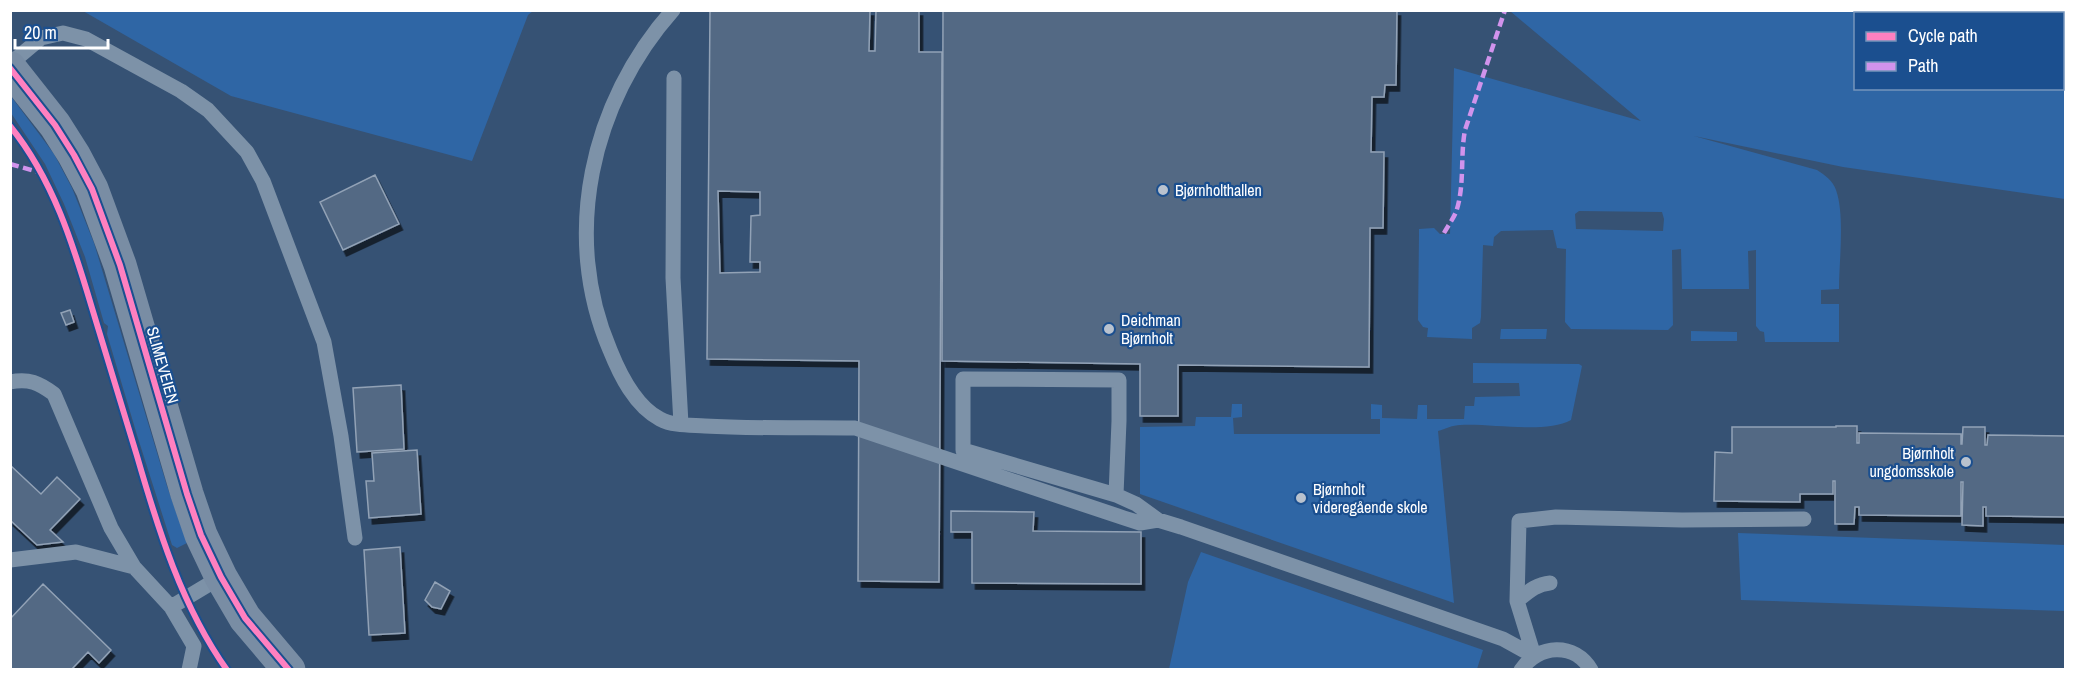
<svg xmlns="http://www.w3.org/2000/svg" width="2076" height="680" viewBox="0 0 2076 680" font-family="'Archivo Narrow',sans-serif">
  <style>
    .green { fill: #2f66a5; fill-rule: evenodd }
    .building { fill: #526984; stroke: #92a2b6; stroke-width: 1.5; fill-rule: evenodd; filter: url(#shadow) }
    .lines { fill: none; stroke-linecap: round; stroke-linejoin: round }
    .lane { stroke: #7d92a8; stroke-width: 15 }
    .street { stroke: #7d92a8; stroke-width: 30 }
    .secondary { stroke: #798da4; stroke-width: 33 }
    .quiet { stroke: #d193ec; stroke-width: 4.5; stroke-dasharray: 9 4.5; stroke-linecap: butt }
    .cycleway-casing { stroke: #1b4f8f; stroke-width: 10 }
    .cycleway { stroke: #ff80c0; stroke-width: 6 }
    .poi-dot { fill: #b9c2ce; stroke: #1b4f8f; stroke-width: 2 }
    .labels { text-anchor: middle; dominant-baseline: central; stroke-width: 4.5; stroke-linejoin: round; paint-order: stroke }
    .poi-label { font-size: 16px; fill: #fff; stroke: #1b4f8f; text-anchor: start }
    .street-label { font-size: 16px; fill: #fff; stroke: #1b4f8f }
  </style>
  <defs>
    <filter id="shadow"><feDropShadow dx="3.5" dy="6" stdDeviation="0" flood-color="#0009"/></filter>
  </defs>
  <rect width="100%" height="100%" fill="#365274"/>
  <path class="green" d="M83,11H533L528,15L472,161L231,96Z
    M1510,11H1892L1900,13L1856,14V88H2062L2063,75L2065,76V199L1843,167L1694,136L1817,170C1825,175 1833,181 1836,190C1845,215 1839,262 1839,289L1821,290V304H1839V342H1765L1764,332L1760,331L1756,326V250L1748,251L1749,289H1682L1681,249L1672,250L1673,325L1668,330L1571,329L1565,322L1566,249L1557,248L1553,230L1501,231L1494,237L1493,246L1483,245L1481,317L1480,323L1472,328V339L1427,337L1428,328L1423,327L1418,320L1419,234V229L1434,228L1440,234H1450L1454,68L1641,121ZM1579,211L1662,212L1664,219L1663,231L1576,229L1575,214Z
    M10,95L54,154L72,188L94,243L167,486L187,543L177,548L172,545L137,435L107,334L108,326L104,323L85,257L64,204L45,164L11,113Z
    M1501,329H1547L1546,339H1500Z
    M1691,331L1737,332V341H1691Z
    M1473,363L1579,364L1582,366L1571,420C1546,434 1490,423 1460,425C1453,425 1445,429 1438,431L1454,603L1140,494V427L1195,426L1196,417H1231L1232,404H1242V417L1233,418L1234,434H1380V419H1371V404L1382,405V418L1417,419L1418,405H1427V419H1464L1465,406H1474L1475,397L1520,396L1519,383H1473Z
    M1738,533L2065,545V611L1741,600Z
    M1201,552L1483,650L1477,669H1169L1188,582Z"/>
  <path class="building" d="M710,10H870L869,51H875L876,10H919V52H942L939,582L858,581L859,361L707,359ZM718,191L760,192V215L751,216L750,262H760V272L720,273Z
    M943,10H1397L1396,85H1385L1384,97H1372L1371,152H1384L1383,228H1370L1369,367L1178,365V416H1140V364L942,361Z
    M375,175L399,224L343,250L320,202Z
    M70,310L74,322L66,325L61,313Z
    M401,385L404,449L357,452L353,388Z
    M1836,426H1857V443H1859V433L1961,434V444H1962L1963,427H1985V445H1987L1988,435L2066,436V517L1986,516V507H1983V526L1962,525L1963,482H1961V516L1859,515V507H1855L1854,524H1835V481H1833V494H1800V502L1714,501L1715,452L1732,453V427H1836Z
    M417,450L421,514L369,518L366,481H374L372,453Z
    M10,465L41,494L57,477L80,499L50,530L63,542L37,545L10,520Z
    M951,511L1034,512L1033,531L1141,532V584L972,583V532H951Z
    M400,547L405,633L369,635L364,550Z
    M435,582L450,591L441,609L432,607L425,600Z
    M43,584L111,650L99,663L88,652L71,670H10V619Z"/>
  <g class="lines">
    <path class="lane" d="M673,10C591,102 561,236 610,350C620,375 635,406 660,419C673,426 690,425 705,426C755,429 805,427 855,428L1124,518L1140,523L1158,520L1181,527L1503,639L1534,656
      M10,64L41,38L63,33L86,39L181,91L208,110L247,152L263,181L324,342L341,436L355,538
      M674,78L673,278L681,424
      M10,382C29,378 39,383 54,394L111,528L134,567L171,607L194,646L189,670
      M1116,495L1119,421V380L963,379V450L1116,495L1136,504L1158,520
      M10,560L76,552L134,567
      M1517,601C1527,593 1536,584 1550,583
      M171,607L221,577
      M1534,656L1517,601L1519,521L1556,517L1682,520L1804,519
      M1521,670C1538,644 1575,642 1591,670"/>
    <path class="street" d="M1911,10L1920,14
      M2062,33L2066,32"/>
    <path class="secondary" d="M10,68L55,125L74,155L92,189L120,265L187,494L201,535L221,577L245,618L289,670"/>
    <path class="quiet" d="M10,164L42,173
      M1444,233C1448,226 1453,219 1456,212C1465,186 1460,156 1465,130L1505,10"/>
    <g class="cycleway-casing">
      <path id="cycleway" d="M10,68L55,125L74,155L92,189L120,265L187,494L201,535L221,577L245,618L289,670
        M10,126C53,179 73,244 92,308C107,357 122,407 137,456C158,529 182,607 227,670"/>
    </g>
    <use href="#cycleway" class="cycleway"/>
  </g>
  <g class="poi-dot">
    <circle cx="1163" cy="190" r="6"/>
    <circle cx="1109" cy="329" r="6"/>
    <circle cx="1966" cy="462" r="6"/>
    <circle cx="1301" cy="498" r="6"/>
  </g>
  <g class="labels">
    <g class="poi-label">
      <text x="1175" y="190">Bjørnholthallen</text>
      <text x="1121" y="320">Deichman<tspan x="1121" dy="18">Bjørnholt</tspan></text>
      <text x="1954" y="453" text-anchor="end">Bjørnholt<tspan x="1954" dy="18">ungdomsskole</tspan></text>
      <text x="1313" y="489">Bjørnholt<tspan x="1313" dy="18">videregående skole</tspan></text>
    </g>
    <g class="street-label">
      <text transform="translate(163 365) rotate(74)">SLIMEVEIEN</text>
    </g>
  </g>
  <rect width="2076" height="680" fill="none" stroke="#ffffff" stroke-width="24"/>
  <rect x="1854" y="12" width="210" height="78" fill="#1b4f8f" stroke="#7695bc" stroke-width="1.5"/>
  <rect x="1866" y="32" width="30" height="9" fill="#ff80c0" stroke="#7695bc" stroke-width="1.5"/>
  <text x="1908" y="42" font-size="18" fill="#ffffff">Cycle path</text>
  <rect x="1866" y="62" width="30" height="9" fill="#d193ec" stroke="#7695bc" stroke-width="1.5"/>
  <text x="1908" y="72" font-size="18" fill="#ffffff">Path</text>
  <path d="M15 39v9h93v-9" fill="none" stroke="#ffffff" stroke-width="3"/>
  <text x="24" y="39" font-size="18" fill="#ffffff" stroke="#1b4f8f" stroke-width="4.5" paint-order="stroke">20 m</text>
</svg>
